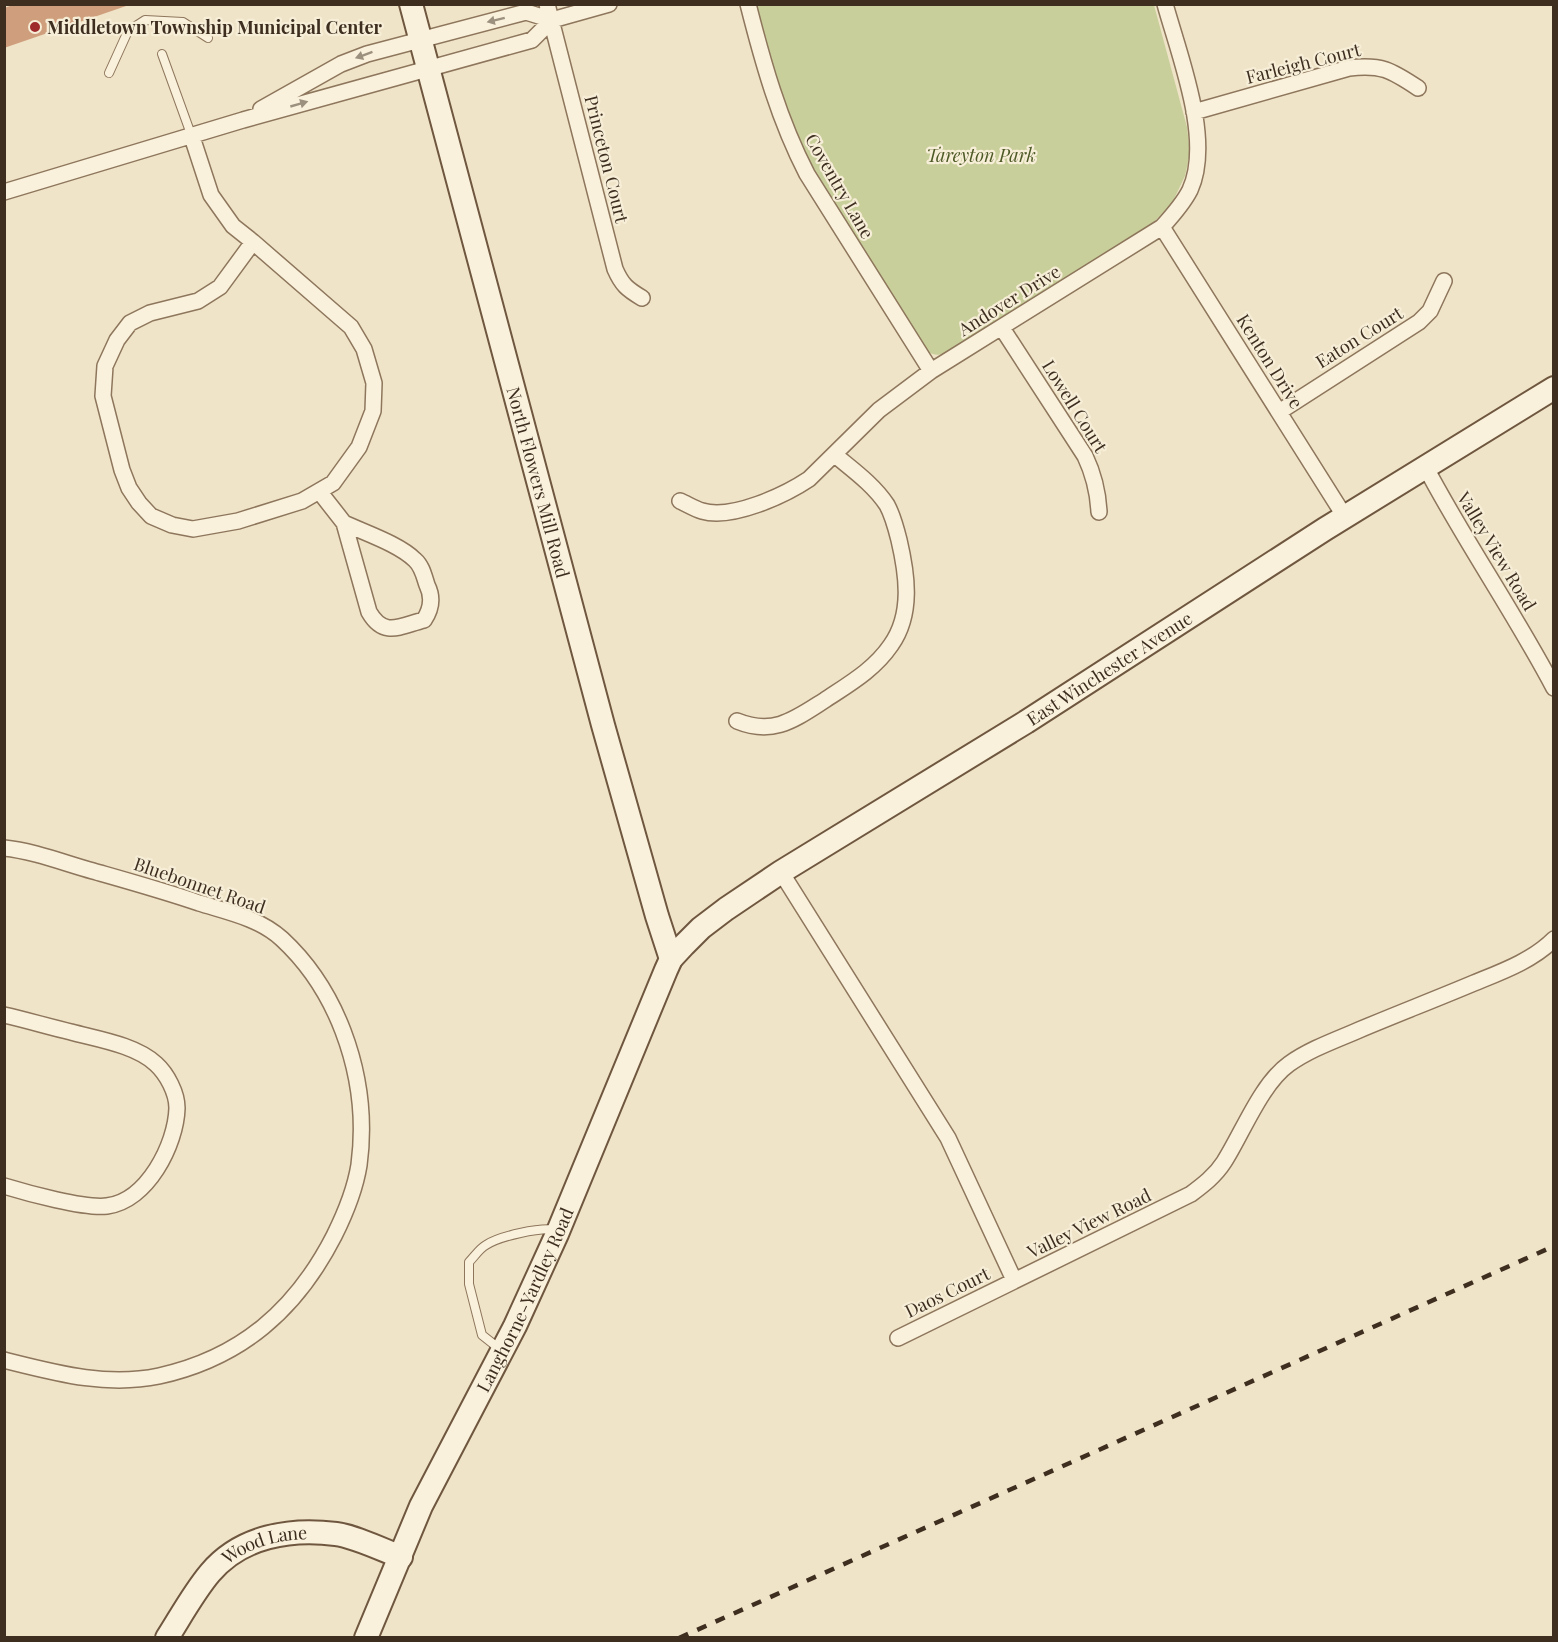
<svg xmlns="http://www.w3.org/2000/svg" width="1558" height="1642" viewBox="0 0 1558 1642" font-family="'Playfair Display',serif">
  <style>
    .green { fill: #c9cf9b }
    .building { fill: #cf9f7d }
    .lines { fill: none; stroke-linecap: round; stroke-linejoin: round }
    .lane-casing { stroke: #8d765c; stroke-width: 10 }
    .street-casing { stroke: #8d765c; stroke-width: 18 }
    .secondary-casing { stroke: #6f573f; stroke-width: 26 }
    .lane { stroke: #faf1dc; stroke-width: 8 }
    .street { stroke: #faf1dc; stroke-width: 15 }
    .secondary { stroke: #faf1dc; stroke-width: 22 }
    .rail { stroke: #3d2e20; stroke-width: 4.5; stroke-dasharray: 10 10; stroke-linecap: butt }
    .oneway { fill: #9c907e }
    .poi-dot { fill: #9e2a2b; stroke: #f7eed8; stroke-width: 2 }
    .labels { text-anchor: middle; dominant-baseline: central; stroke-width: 4.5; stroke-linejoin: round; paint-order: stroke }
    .poi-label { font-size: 18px; font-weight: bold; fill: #3d2e20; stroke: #f7eed8; text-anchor: start }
    .street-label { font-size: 18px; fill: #3d2e20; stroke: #f7eed8 }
    .park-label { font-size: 18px; font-style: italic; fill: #4d5a26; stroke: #f7eed8 }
  </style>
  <rect width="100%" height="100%" fill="#f0e4c8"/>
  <path class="green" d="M756,5H1154L1187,127L1190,153L1185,176L1172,203L1153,223L950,351C940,356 935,356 926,351L825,192L802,149L784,104Z"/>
  <path class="building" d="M16,4H129V5L4,48V8Z"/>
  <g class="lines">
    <g class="lane-casing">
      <path id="lane" d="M162,54L192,137
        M109,73L128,31L145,20L183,22L208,38
        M501,1350L482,1335L469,1284V1262C474,1257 480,1248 486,1245C500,1236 540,1227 556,1230"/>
    </g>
    <g class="street-casing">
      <path id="street" d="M547,4L615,269C622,285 627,289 642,298
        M748,4C763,63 779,120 807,174L931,371
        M261,109L341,64L367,54L526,12L552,20
        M1194,112L1349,68C1381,64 1391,70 1418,88
        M192,137L211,195L233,226L253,242L351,327L364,349L374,383L373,411L359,447L333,483L302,501L238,521L193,529L172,525L151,516L139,503L129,488L122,470L103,396L105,366L117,340L130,323L150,313L198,301L220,287L253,242
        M4,192L243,120L532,40L552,20L609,4
        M1162,227L1345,517
        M1002,328L1085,456C1094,475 1098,491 1099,512
        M1279,412L1419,322L1430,311L1444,281
        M1425,466C1465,542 1514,612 1554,688
        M319,491L344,523L369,612C384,638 400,626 424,620C432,608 433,597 427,585C424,576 422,566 415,560C399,544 365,533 344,523
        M680,501C687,504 695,509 702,511C732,520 785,495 809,479L879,410L931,371L1162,227C1172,216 1183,204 1190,190C1213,140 1179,55 1165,4
        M737,721C774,736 795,719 825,700C849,684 874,670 891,645C913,614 907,574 899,540C896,528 893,516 887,505C874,485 853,470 835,455
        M4,848C34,851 64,863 93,871C128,881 164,891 199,903C228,912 259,918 282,939C309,964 330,997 343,1031C359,1073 365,1120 359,1165C355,1190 345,1214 334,1236C296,1310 241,1358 159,1376C106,1387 56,1373 4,1360
        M781,872L948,1138L1014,1280
        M4,1015C27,1020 49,1027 71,1032C97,1039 136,1045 156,1064C167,1074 177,1093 177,1108C176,1145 147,1201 107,1206C85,1209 27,1193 4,1186
        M898,1338L1191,1194C1203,1185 1215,1176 1224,1162C1242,1134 1261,1084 1289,1064C1310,1049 1336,1040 1359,1030C1397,1014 1436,999 1474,983C1501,972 1532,961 1554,939"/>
    </g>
    <g class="secondary-casing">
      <g id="secondary">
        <path id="s1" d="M411,4L603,725L657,916L671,959"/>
        <path id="s2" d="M167,1638C181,1616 194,1592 210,1573C241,1536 291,1528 336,1534C354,1536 383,1550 401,1557"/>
        <path id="s3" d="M366,1638L421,1506L515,1326L557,1234L666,970L671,959L684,945L701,928L726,909L781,872L1026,722L1325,529L1554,388"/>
      </g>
    </g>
    <use href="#lane" class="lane"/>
    <use href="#street" class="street"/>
    <use href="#secondary" class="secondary"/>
    <path class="rail" d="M679,1638L1554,1246"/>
  </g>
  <defs><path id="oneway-solid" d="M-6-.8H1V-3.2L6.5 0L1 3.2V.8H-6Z" transform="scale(1.5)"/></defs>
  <g class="oneway">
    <use href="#oneway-solid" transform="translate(496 20) rotate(166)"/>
    <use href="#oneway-solid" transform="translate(364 55) rotate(160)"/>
    <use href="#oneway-solid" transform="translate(299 104) rotate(-16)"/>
  </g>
  <circle class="poi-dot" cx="35" cy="27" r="6"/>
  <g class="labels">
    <g class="poi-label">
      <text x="47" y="27">Middletown Township Municipal Center</text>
    </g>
    <g class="street-label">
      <text transform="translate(1303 63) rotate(-14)">Farleigh Court</text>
      <text transform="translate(607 159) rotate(76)">Princeton Court</text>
      <text transform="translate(840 186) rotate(60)">Coventry Lane</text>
      <text transform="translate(1009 300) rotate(-32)">Andover Drive</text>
      <text transform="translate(1359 337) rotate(-32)">Eaton Court</text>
      <text transform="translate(1270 361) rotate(58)">Kenton Drive</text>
      <text transform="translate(1075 406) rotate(58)">Lowell Court</text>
      <text stroke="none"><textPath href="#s1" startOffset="495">North Flowers Mill Road</textPath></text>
      <text transform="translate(1497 551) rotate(59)">Valley View Road</text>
      <text stroke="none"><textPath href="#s3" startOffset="1272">East Winchester Avenue</textPath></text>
      <text transform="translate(200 885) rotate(19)">Bluebonnet Road</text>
      <text transform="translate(1089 1223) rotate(-26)">Valley View Road</text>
      <text transform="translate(947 1292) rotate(-26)">Daos Court</text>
      <text stroke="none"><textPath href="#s3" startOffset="374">Langhorne-Yardley Road</textPath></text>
      <text stroke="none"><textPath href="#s2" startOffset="142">Wood Lane</textPath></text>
    </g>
    <g class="park-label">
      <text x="981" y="155">Tareyton Park</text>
    </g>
  </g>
  <rect width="1558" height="1642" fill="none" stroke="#3d2e20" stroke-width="12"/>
</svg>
